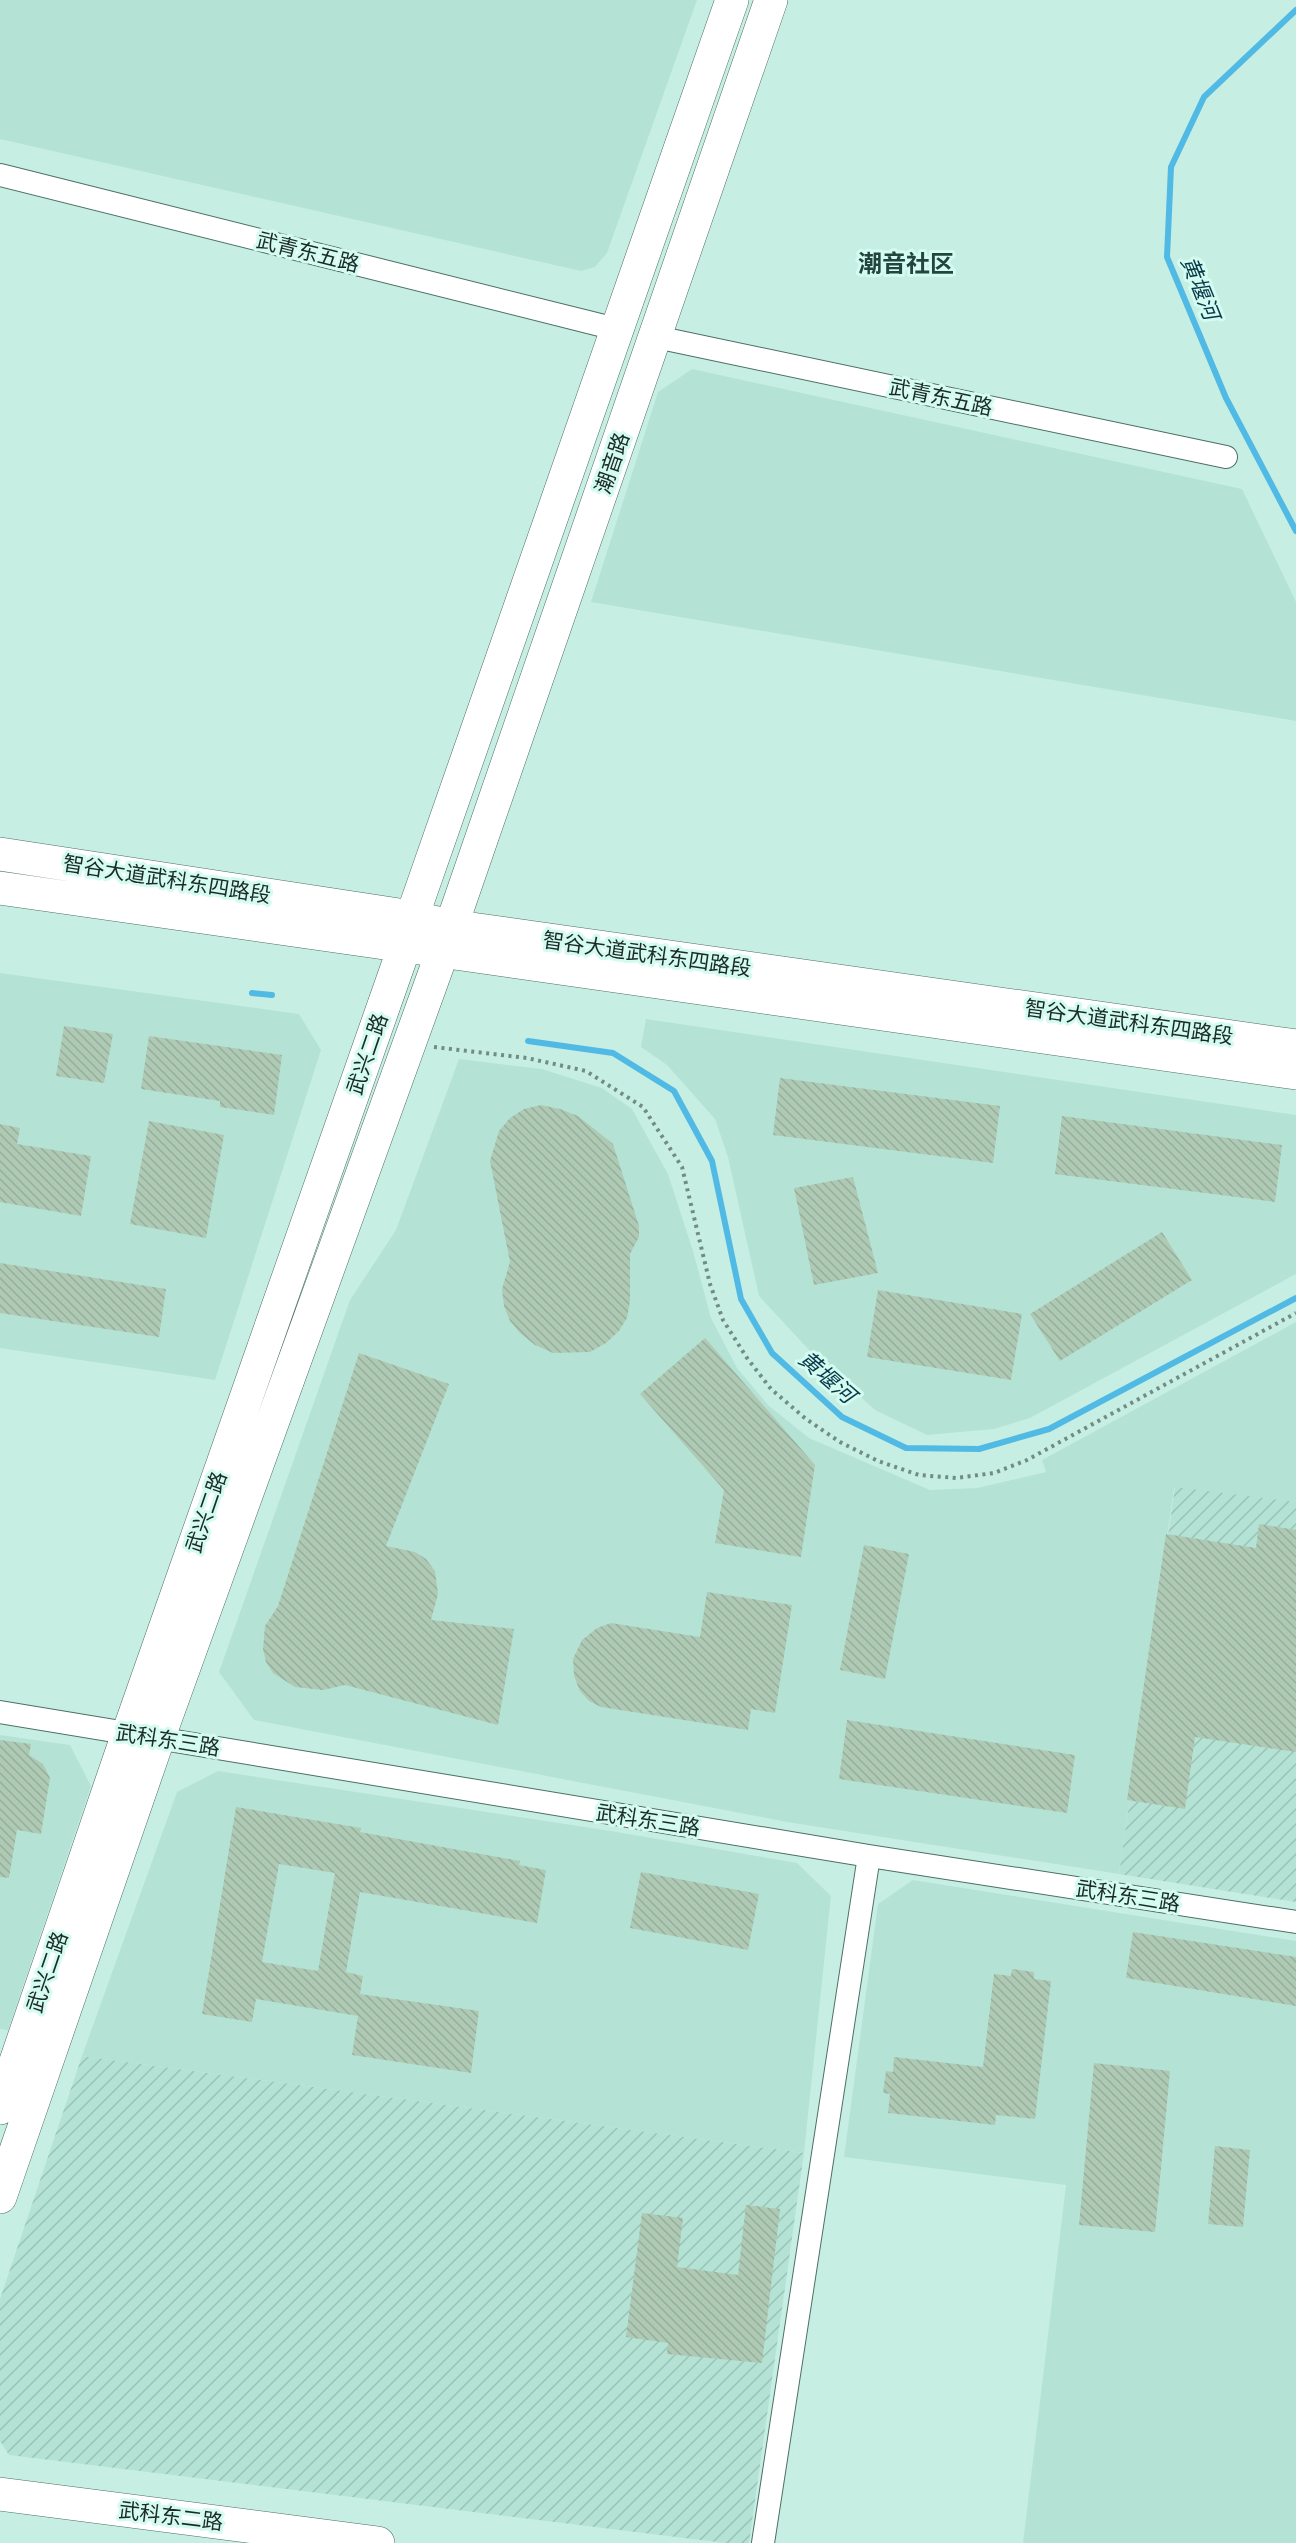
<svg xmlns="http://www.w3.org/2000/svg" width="1296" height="2543" viewBox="0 0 1296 2543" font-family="Cabin,'Noto Sans SC',sans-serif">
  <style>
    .built { fill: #b4e3d6 }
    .industrial { fill: url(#industrial-furrows) }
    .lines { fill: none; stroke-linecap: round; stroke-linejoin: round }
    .stream { stroke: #50bae5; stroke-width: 6 }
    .building { fill: url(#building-back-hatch); fill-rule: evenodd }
    .street-casing { stroke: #4d6f66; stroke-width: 24 }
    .secondary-casing { stroke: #4d6f66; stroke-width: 34 }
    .path { stroke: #718c85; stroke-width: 4; stroke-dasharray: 3 4.5; stroke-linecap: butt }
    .street { stroke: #fff; stroke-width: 22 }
    .secondary { stroke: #fff; stroke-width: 33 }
    .labels { text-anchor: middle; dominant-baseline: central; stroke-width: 6; stroke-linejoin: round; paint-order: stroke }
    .street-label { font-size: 21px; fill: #1b2a26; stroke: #d4fbf0 }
    .water-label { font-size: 22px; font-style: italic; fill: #08394a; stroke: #d4fbf0 }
    .quarter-label { font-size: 24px; font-weight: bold; fill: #23453d; stroke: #d4fbf0 }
  </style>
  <defs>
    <pattern id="industrial-furrows" width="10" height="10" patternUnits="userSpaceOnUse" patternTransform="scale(1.5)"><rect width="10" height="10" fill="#b4e3d6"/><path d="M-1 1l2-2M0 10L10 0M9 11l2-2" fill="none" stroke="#9ac3b8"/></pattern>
    <pattern id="building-back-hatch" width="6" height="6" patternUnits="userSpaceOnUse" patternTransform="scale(1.5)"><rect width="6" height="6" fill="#afcab4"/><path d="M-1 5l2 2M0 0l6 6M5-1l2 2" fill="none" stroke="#96ae9b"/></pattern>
  </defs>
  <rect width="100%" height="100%" fill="#c7eee3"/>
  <path class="built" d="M0,0H697L607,253L595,267L581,271L0,139Z
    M692,369L1242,489L1296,602V721L591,602L658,392Z
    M0,973L299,1014L321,1050L215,1380L0,1348Z
    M646,1019L1296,1115V1274L1030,1418L994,1429L927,1435L875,1410L810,1351L759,1296L728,1157L715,1119L667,1065L641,1047Z
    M459,1059L542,1069L602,1088L632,1109L668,1174L693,1251L711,1318L737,1368L769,1406L809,1438L930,1490L977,1488L1046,1472L1042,1460L1296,1322V1502L1174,1488L1119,1874L787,1822L254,1720L219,1672L350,1300L396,1230Z
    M0,1735L70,1745L91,1786L8,2030L0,2029Z
    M218,1771L611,1831L797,1863L831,1896L804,2153L82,2056L177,1792Z
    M913,1880L1296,1941V2543H1023L1066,2185L844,2157L878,1904Z"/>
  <path class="industrial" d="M1175,1487L1296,1502V1902L1119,1874Z
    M82,2056L804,2153L749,2543H725L9,2455L0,2441V2299Z"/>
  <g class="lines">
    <path class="stream" d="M1296,10L1204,97L1171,167L1167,257L1226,398L1296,531
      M252,993L272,995
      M528,1041L613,1053L674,1091L712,1161L741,1299L772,1353L842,1417L906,1448L979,1449L1049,1429L1296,1298"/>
  </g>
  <path class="building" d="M64,1026L113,1034L104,1083L56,1076Z
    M149,1036L282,1055L274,1115L220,1107V1101L141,1089Z
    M780,1078L1000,1106L993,1163L773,1135Z
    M541,1105L560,1109L578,1116L613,1144L639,1226V1237L630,1254V1301L627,1318L619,1331L606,1343L590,1352L553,1353L535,1345L520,1333L510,1321L504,1306L502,1289L510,1262L490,1161L499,1131L510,1118L524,1109Z
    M1062,1116L1282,1145L1275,1202L1055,1174Z
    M149,1121L224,1135L206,1238L130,1224Z
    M0,1124L20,1128L17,1144L91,1156L81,1216L0,1202Z
    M853,1177L878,1273L814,1285L794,1188Z
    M1162,1232L1192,1280L1060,1361L1030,1314Z
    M0,1263L166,1289L159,1337L0,1313Z
    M878,1290L1022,1314L1011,1380L867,1357Z
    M705,1338L815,1465L801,1557L715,1543L724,1490L640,1394Z
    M359,1353L449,1384L386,1546L415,1552L426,1559L435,1571L438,1594L431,1620L514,1629L498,1725L345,1685L323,1690L295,1687L273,1673L266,1662L263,1649L265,1626L278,1606Z
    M1259,1524L1296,1530V1752L1195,1737L1185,1809L1127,1800L1166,1534L1256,1548Z
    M864,1545L909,1554L885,1679L840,1670Z
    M707,1592L792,1605L775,1713L751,1709L748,1730L601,1707L589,1701L580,1691L574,1676L573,1659L582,1640L597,1628L611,1623L700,1637Z
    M847,1720L1075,1755L1067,1813L839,1779Z
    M0,1740L31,1744L29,1755L43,1764L50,1778L41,1834L17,1830L9,1878L0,1877Z
    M236,1807L361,1828L360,1832L520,1861L519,1865L546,1870L537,1923L360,1892L346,1972L363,1976L360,1994L479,2011L471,2073L352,2055L358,2016L256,1999L252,2022L202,2014ZM279,1864L335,1873L318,1971L262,1962Z
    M641,1872L759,1894L748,1950L630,1928Z
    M1133,1932L1296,1957V2006L1126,1978Z
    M1012,1969L1034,1972V1979L1051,1981L1035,2119L996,2115L995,2125L888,2113L890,2094L883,2093L886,2071L893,2072L894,2057L983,2067L994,1974L1011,1976Z
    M1094,2063L1170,2071L1155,2232L1079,2225Z
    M1215,2146L1250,2150L1243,2227L1208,2224Z
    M746,2205L780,2209L762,2363L667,2354L668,2343L626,2337L642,2213L683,2218L677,2267L738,2275Z"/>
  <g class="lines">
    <g class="street-casing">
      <path id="street" d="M0,175L616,329
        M656,337L1226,457
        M0,1712L869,1856L1296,1922
        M763,2543L869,1856"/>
    </g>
    <g class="secondary-casing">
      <path id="secondary" d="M0,854L412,917L450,926L1296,1046
        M0,888L1296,1073
        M0,2108L128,1734L404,948L412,917L732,0
        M0,2197L158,1739L442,953L771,0
        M0,2494L378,2543"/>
    </g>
    <path class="path" d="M434,1047L527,1058L586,1071L643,1107L682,1167L710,1284L723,1320L747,1358L771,1389L806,1419L840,1442L878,1461L919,1475L956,1478L994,1473L1027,1460L1296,1313"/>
    <use href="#street" class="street"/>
    <use href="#secondary" class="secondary"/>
  </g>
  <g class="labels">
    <g class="street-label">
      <text transform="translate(308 252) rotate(14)">武青东五路</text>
      <text transform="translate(941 397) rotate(12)">武青东五路</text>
      <text transform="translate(612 463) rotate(-71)">潮音路</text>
      <text transform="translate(167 879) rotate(9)">智谷大道武科东四路段</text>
      <text transform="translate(647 954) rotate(8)">智谷大道武科东四路段</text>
      <text transform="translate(1129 1022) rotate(8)">智谷大道武科东四路段</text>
      <text transform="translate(367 1054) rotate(-71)">武兴二路</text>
      <text transform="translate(206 1512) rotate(-71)">武兴二路</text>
      <text transform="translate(168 1740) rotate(9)">武科东三路</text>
      <text transform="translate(648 1820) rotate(9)">武科东三路</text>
      <text transform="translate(1128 1896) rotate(9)">武科东三路</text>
      <text transform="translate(47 1972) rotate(-71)">武兴二路</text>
      <text transform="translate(171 2516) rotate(7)">武科东二路</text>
    </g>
    <g class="water-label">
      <text transform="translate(1200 288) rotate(68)">黄堰河</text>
      <text transform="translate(827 1377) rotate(41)">黄堰河</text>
    </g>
    <g class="quarter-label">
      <text x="906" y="263">潮音社区</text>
    </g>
  </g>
</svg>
